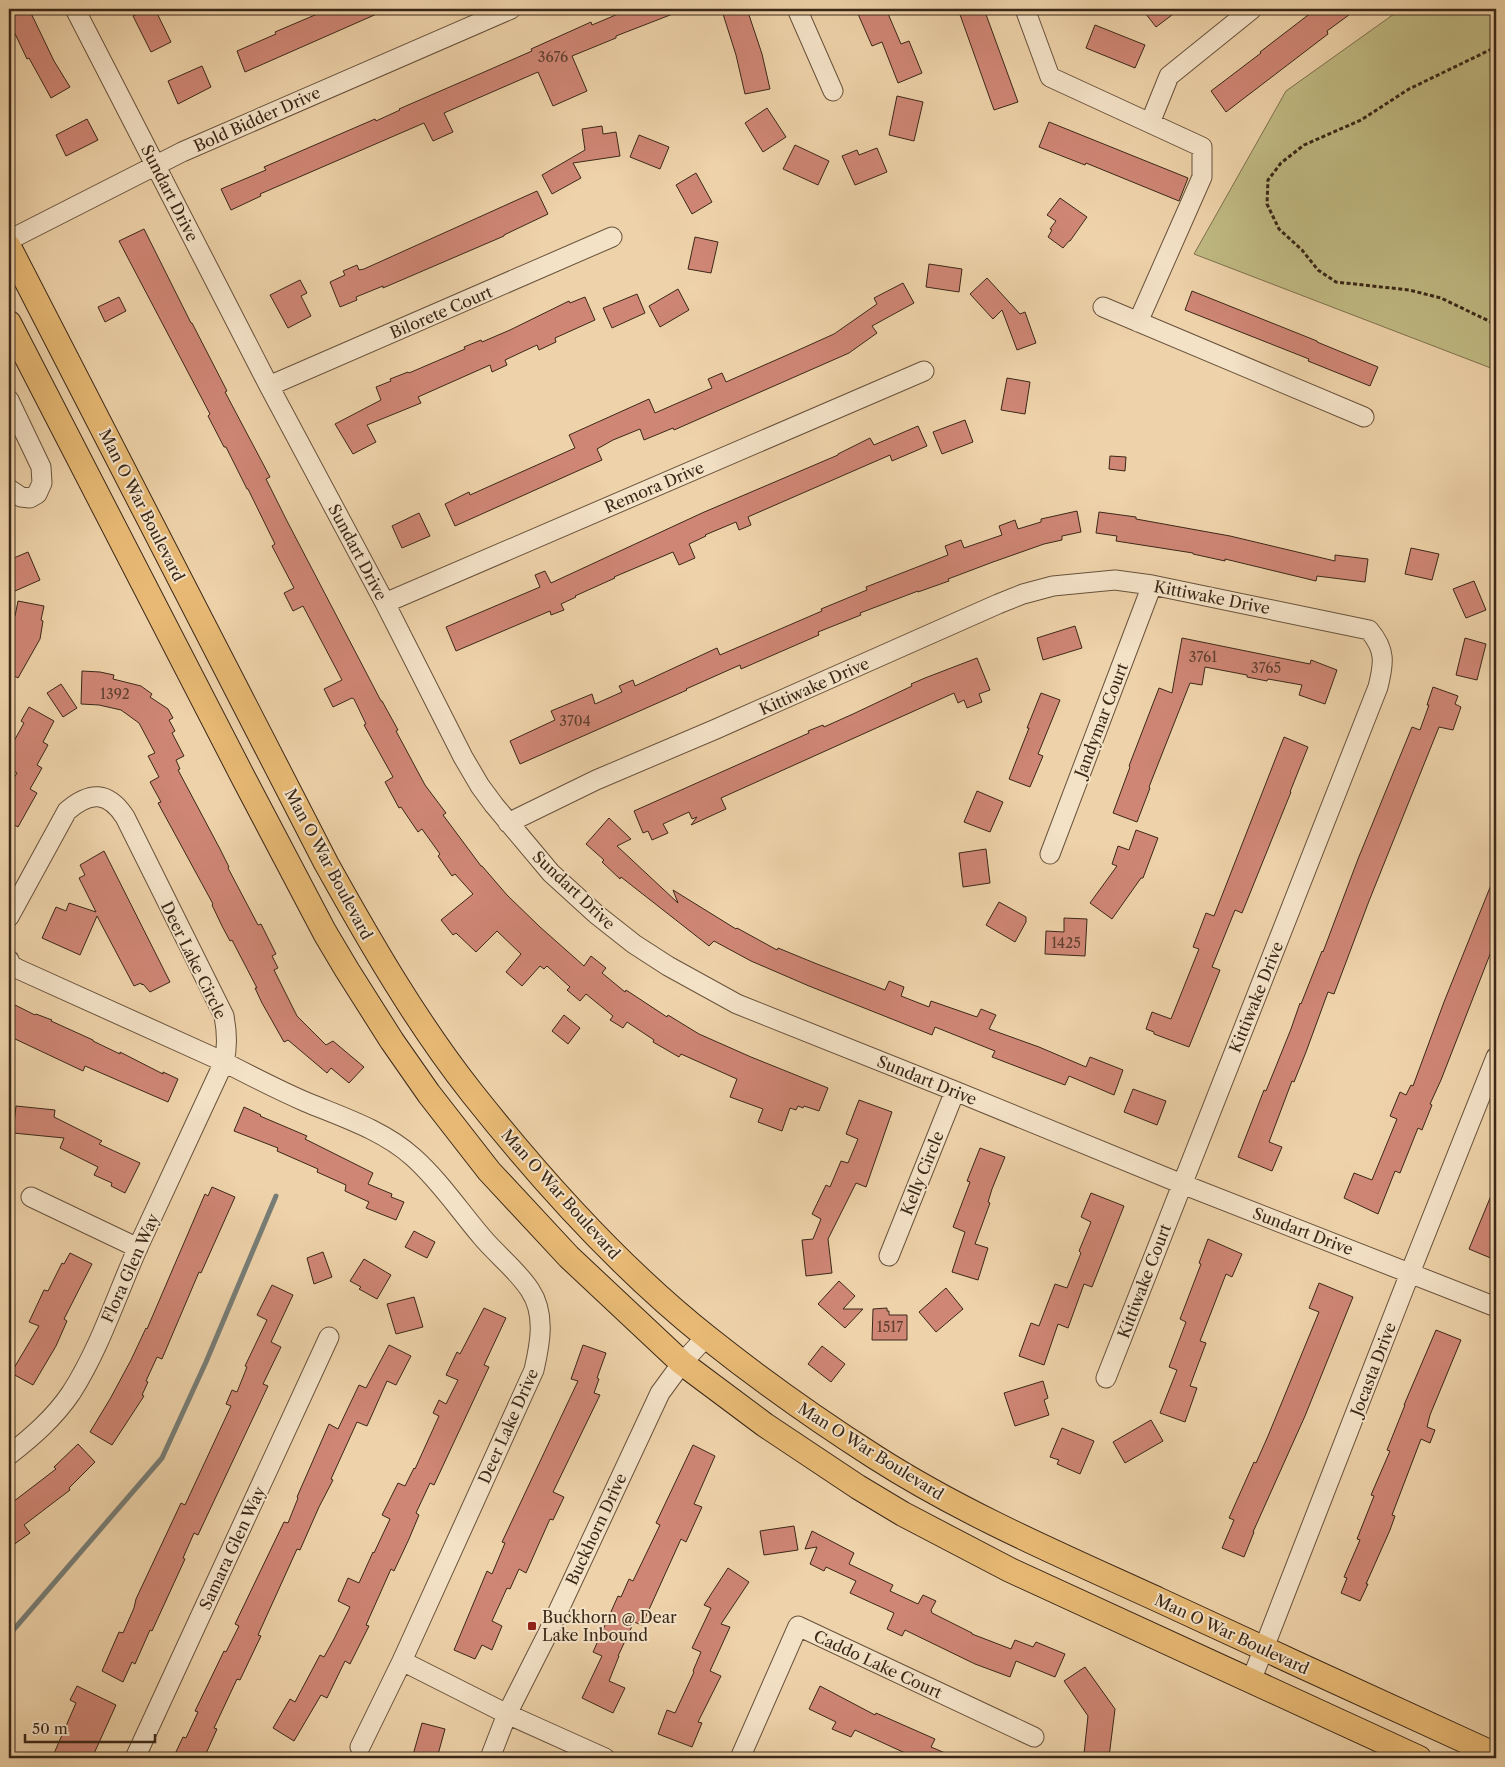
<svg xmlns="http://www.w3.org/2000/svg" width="1505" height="1767" viewBox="0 0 1505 1767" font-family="'Libre Caslon Text',serif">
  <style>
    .green { fill: #c0ba83; stroke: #7e714e }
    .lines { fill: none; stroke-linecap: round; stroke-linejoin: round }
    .stream { stroke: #777d76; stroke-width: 5 }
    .building { fill: #cf8675; stroke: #3b2818 }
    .minor-casing { stroke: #68523c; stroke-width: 21 }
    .major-casing { stroke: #3b2818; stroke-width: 26 }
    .path { stroke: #3b2818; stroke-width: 3; stroke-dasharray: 4 2.5; stroke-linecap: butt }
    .minor { stroke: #f4e2c7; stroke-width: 19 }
    .major { stroke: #e7b974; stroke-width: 24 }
    .poi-dot { fill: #8f2418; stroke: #f4e2c7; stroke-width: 2 }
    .labels { text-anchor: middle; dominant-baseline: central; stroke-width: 4; stroke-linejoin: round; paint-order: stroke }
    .number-label { font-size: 14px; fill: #60402f }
    .street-label { font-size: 16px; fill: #3b2818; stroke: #f4e2c7 }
    .poi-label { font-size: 16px; fill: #3b2818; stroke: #f4e2c7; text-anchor: start }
  </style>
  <rect width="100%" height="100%" fill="#eed2a9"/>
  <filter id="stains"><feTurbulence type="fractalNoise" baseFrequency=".004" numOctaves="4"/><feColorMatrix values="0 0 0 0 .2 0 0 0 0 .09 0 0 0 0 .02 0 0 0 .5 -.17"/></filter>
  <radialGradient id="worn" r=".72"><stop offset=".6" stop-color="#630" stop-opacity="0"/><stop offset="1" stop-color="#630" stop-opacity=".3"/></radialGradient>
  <path class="green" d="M1401,9H1496V370L1194,254L1286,91Z"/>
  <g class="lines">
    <path class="stream" d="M9,1635L162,1458L206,1362L276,1196"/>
  </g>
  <path class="building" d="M9,9H29L54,61L70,87L51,98L29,58L27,59L9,21Z
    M148,9H155L171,42L151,52L133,16Z
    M329,9H388L245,72L237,51L276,34L275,32Z
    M616,9L683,10L616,36V38L572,56L587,91L553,106L538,72L444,113L453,132L433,141L424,123L260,194L261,196L231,210L221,189L266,170L264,167L375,119L376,121L400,110L399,109L491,69L532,51L531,49L591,22L592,25L618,14Z
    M738,9H747L762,54L770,89L745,94L736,55L723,14Z
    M871,9H886L901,44L909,41L922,73L898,83L882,42L872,46L858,14Z
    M958,9H984L1018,102L994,110Z
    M1142,9H1180L1156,27Z
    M1316,9H1357L1327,31L1328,34L1226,112L1211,91L1261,53L1260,52Z
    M1095,25L1145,45L1135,68L1086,48Z
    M202,66L211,87L178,104L168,81Z
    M897,96L923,102L914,141L889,135Z
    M767,108L786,137L763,152L745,123Z
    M87,119L98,140L66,156L56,135Z
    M1049,122L1188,178L1179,201L1086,163L1085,165L1039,147Z
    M602,126L603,134L616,132L620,156L573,163L581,178L552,194L542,175L585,150L582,129Z
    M639,135L669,147L660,169L630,157Z
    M795,145L829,161L818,185L783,169Z
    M877,148L887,172L855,185L842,156L857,150L859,155Z
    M696,173L712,202L692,214L676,185Z
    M537,191L548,214L504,235V236L383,288V286L356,297L357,300L340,307L330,282L345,275L343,271L357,265L359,270L364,269Z
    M1060,198L1087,217L1070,241H1069L1063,248L1048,237L1052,230L1050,229L1056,221L1047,215Z
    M144,229L191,323H192L227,391L225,392L270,477L266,479L287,521L381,701H382L398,730L396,731L425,785L446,813L443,815L481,866H482L507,895L540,927L584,966L591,956L606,968L602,973L625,992L626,990L667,1017L668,1015L699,1034L751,1057L828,1088L819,1111L804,1106L803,1108L798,1106L796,1110L790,1108L782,1131L758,1122L763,1109L730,1097L737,1079L681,1054L679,1057L653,1042L654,1040L627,1022L623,1028L610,1020L613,1016L586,994L580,1001L567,990L570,987L547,966L544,969L540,966L522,986L506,972L521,954L497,931L476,952L456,933L453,935L441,920L473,894L455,874L452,876L438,856L440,854L422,829L418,832L401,807L399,808L385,782L393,777L364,725L366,724L354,699L352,698L333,707L324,689L342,680L303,606L293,611L284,593L294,588L272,546L275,544L248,489H247L226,447H224L208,416L210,414L119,241Z
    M695,237L718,242L711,273L688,269Z
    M929,264L962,269L959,292L926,287Z
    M987,278L1020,314L1025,312L1036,343L1017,350L1002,310L993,319L970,294Z
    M300,280L307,293L301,296L311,316L288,328L270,295Z
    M903,283L914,303L872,326L877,333L849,353L674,430L673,428L644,440L640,429L613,440L597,449L602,460L455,526L445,504L469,492L470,495L575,448L569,435L649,399L655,413L712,388L708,379L722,373L726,382L794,352L834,334L877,304L874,298Z
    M678,289L689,310L660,327L649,306Z
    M1192,291L1317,341V342L1378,367L1370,386L1308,361L1309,359L1185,310Z
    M637,294L645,313L612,328L603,308Z
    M119,297L126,311L105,322L98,307Z
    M585,297L595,320L555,338L556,342L539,350L537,345L505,360L507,365L492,372L490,365L418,397L421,403L367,425L376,442L353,454L335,424L381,400L376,387L391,381L390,379L408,372L409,373L465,349L464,347L481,340L482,342L510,330L569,301L570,303Z
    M1007,378L1030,382L1025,414L1001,410Z
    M965,420L973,442L942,454L933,432Z
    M918,426L927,446L892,461L890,455L750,516L748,517L751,525L739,530L736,522L705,535L706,536L689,544L695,558L679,565L673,552L614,577L615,578L575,596L576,597L561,604L564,610L551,615L550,611L456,651L446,627L540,587L535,575L545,571L551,583L702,513L838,455V454L870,438L874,445Z
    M1110,456L1126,457L1125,471L1109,469Z
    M1077,511L1081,532L1062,536V540L1044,544L993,562L948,579L949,581L918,592V591L860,613L861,615L818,632L819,635L741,669L740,665L686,689L687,690L520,764L510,741L555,720L551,711L592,694L595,704L622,692L619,686L633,680L635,686L717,648L720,655L822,611L821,609L867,590L866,587L948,555L945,546L961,540L964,548L1002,535L999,526L1015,520L1018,529L1041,522V519Z
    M1099,512L1136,517V519L1230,536L1335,561V555L1368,559L1365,582L1317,576L1316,581L1225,559V561L1193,554V553L1116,541L1117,536L1096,533Z
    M419,513L430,536L402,548L392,526Z
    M1411,548L1439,554L1432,580L1405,574Z
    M28,552L40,580L15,591L9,576V560Z
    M1474,581L1486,610L1466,618L1453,589Z
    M18,601L44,606L41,620L43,621L40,639L18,678L9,673V630L12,616H15Z
    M1075,626L1082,648L1043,660L1037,638Z
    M1182,638L1310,664L1311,660L1337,670L1325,704L1299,695L1302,685L1268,679L1267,681L1247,677V675L1205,667L1202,685L1190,683L1149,787L1150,788L1137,822L1113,813L1130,767L1129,766L1159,688L1172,693Z
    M1465,638L1486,644L1477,680L1456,675Z
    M977,658L990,690L979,694L982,702L967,708L964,700L958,703L954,693L721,798L726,809L691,825L697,817L692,819L689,812L663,824L668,833L652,840L648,831L643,833L634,811L809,733L808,731L823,725L824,727L853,714L912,686L911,684L925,678Z
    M82,671L100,672L114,675L113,679L141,686L152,694L150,697L168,709L173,718L169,720L175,731L172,733L184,756L176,760L180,769L178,770L220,849L229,867L228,868L258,925L261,924L276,954L272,956L278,968L274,970L297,1016L326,1045L333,1041L364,1067L349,1083L331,1068L327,1073L288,1040L284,1042L262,1003L255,988H257L232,940L230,941L222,926L212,905L213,904L158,803L161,802L150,782L159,777L148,756L155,753L139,723L121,710L99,705L81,704Z
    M61,684L77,708L63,717L47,693Z
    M1433,687L1458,696L1455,704L1461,707L1453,730L1439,727L1369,901L1334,994L1328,992L1306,1052L1294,1082L1292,1081L1269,1142L1282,1147L1272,1171L1238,1157L1264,1090L1266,1091L1291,1029L1300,1003L1301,1004L1322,951L1323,952L1358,859L1412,727L1420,730L1429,705H1427Z
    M1041,693L1060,700L1038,754L1043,756L1030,787L1009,779L1029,728H1027Z
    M29,707L54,721L43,742L48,745L37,765L42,768L30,789L37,793L18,827L9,822V786L17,773L9,768V750L24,723L21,721Z
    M1284,737L1308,747L1290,792H1291L1242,913L1235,910L1212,967L1220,970L1189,1047L1154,1034V1032L1146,1029L1152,1012L1171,1019L1199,949L1193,947L1206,913L1214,916Z
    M977,791L1003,802L990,832L964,822Z
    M609,818L631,839L617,846L678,903L673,890L736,929L737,928L777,950L778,948L817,964L885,990L889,981L904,987L901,996L929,1007L931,1001L977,1017L981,1009L996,1015L989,1029L1039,1047L1086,1067L1090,1057L1123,1070L1114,1095L1069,1076L1065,1085L992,1057L995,1051L935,1027L932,1035L809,986L751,961L714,941L709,946L621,877L620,879L602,862L604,860L586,844Z
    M1136,830L1158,838L1143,878H1141L1112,919L1090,903L1117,866L1112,864L1118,846L1129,850Z
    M986,849L990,883L963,887L959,853Z
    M104,851L170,982L150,992L143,984L142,985L141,983L134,986L97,916L80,955L42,938L56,907L66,911L69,903L96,912L79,878L85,875L80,865Z
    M1495,875L1496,939L1441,1080L1430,1104L1432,1105L1422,1130L1418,1128L1400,1173L1395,1171L1378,1214L1344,1198L1354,1173L1372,1180L1397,1119L1390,1116L1400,1092L1406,1095L1411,1085L1413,1086L1444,1002Z
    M999,902L1026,917V922L1015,942L986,925Z
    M1064,918L1087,919L1085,956L1045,954L1046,931L1064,932Z
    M15,1005L35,1015L36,1014L52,1020L51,1021L93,1040V1041L120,1054V1052L163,1074V1072L178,1079L168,1102L85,1066L83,1071L13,1038L14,1036L9,1034V1019Z
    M564,1015L580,1028L568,1044L552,1031Z
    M1133,1089L1166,1101L1157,1125L1124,1112Z
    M859,1100L892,1112L866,1187L856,1183L828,1239L832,1273L806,1276L802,1240L813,1239L821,1219L812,1214L826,1185L830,1187L841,1161L848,1163L858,1139L846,1134Z
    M16,1106L55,1110L54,1117L102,1141L99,1144L140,1163L125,1193L111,1186L112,1183L94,1175L98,1167L60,1148L64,1138L13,1133Z
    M244,1107L261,1115L260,1116L307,1136L305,1139L373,1173L368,1184L392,1194L391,1197L404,1202L396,1220L366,1208L369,1202L345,1191L346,1185L317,1172L318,1169L277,1151L278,1148L234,1131Z
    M980,1148L1005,1157L992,1189L988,1202L990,1203L975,1244L988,1248L978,1280L952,1272L965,1232L953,1227L970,1182L967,1181Z
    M1495,1186L1496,1250L1493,1259L1469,1249Z
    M212,1187L235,1197L201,1273L199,1272L162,1359L157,1357L146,1381L148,1382L142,1395L144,1396L112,1445L90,1432L110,1399L131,1360L146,1328L147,1329L205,1194L208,1196Z
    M1091,1193L1124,1206L1092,1287L1084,1284L1068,1328L1058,1324L1044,1365L1019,1356L1031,1323L1039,1326L1055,1284L1067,1288L1081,1253L1079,1251L1091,1222L1081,1217Z
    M414,1231L435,1242L427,1258L405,1247Z
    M1208,1239L1242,1254L1232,1277L1226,1274L1200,1341L1206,1343L1190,1386L1197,1388L1185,1422L1160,1413L1177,1370L1169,1367L1186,1322L1180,1319L1201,1264L1199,1263Z
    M323,1252L332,1277L314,1284L307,1258Z
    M70,1253L92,1264L64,1319L67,1321L56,1346L33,1385L11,1373L39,1326L29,1322L44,1290L48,1291L62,1263L64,1264Z
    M364,1259L391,1275L377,1299L359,1289L361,1287L350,1281Z
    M839,1281L855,1296L843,1309H863L845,1328L818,1304Z
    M1319,1283L1353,1297L1305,1416L1253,1532H1254L1244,1557L1222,1548L1234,1520L1229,1518L1254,1462L1256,1463L1268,1436L1319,1312L1309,1308Z
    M272,1285L293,1295L271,1342L281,1347L263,1384L268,1386L198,1535L194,1533L183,1558L185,1559L152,1631L150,1630L135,1664L132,1662L123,1682L102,1671L119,1632L123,1633L134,1608L136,1599L181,1503L185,1505L231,1406L226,1404L232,1390L237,1392L247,1367L245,1366L267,1320L257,1315Z
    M946,1288L963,1309L936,1332L919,1312Z
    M414,1297L423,1327L396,1334L387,1304Z
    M484,1308L506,1318L484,1365L489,1367L434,1485L430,1483L416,1513L419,1515L409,1539L394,1571L391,1569L366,1625L369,1626L350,1664L345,1661L327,1698L321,1695L294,1741L273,1728L290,1699L295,1702L320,1655L324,1657L334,1639L350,1607L338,1601L348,1578L359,1583L373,1552L374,1553L390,1519L382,1515L398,1483L405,1486L414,1468L415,1469L439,1416L433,1413L439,1400L446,1404L458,1380L446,1375L457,1352L460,1354Z
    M887,1308V1311H889V1315H907V1340H872L873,1309Z
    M1436,1330L1461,1340L1430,1415L1427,1427L1435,1430L1430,1443L1421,1439L1392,1515L1395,1516L1390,1530L1366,1584H1368L1360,1601L1341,1593L1347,1578L1344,1577L1360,1540L1357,1539L1374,1496L1371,1495L1390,1451L1387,1450L1405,1405H1404Z
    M389,1345L411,1356L396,1385L387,1381L367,1426L357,1422L331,1479L333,1480L319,1507L300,1550L297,1549L258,1635L261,1636L240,1680L237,1679L214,1728L217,1729L204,1758H184L175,1754L183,1737L186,1738L198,1712L195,1711L224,1651L226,1652L239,1626L235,1624L284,1522L288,1523L298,1498L297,1497L329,1424L338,1429L359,1385L366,1388Z
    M583,1345L606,1353L597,1378L599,1379L594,1393L600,1395L553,1492L564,1497L553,1520L550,1519L526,1573L519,1569L510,1589L507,1588L492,1621L502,1626L492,1650L482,1645L475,1659L454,1650L487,1571L492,1574L505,1543L502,1542L578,1381L571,1379Z
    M822,1346L845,1364L831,1382L808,1364Z
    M1043,1381L1048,1398L1044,1400L1049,1415L1015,1426L1004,1393Z
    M1151,1420L1163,1441L1125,1463L1113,1442Z
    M1062,1428L1094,1441L1080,1474L1057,1464L1059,1460L1050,1457Z
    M78,1444L95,1462L69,1488L70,1490L24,1525L30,1533L9,1548V1505L56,1469L54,1467Z
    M693,1445L715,1456L694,1504L702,1507L686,1542L681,1539L642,1625L634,1622L618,1656H619L609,1681L625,1688L613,1713L582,1698L602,1656L593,1652L618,1596L621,1597L629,1579L633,1581L660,1525L656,1523Z
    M794,1526L798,1550L764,1555L760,1531Z
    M812,1531L854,1553L849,1564L893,1585L890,1591L918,1604L923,1595L936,1601L931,1610L932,1613L972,1633V1634L1011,1649L1015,1640L1033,1647L1036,1642L1065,1654L1055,1677L1016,1661L1010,1677L975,1664L905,1630L902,1636L887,1629L894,1613L850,1593L856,1581L826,1567L824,1571L810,1564L817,1547L805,1549Z
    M728,1568L749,1582L721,1624L730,1627L710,1671L721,1676L698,1722L702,1723L692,1747L658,1734L667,1710L675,1713L694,1672L693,1671L701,1652L692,1648L711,1608L704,1605Z
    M1085,1667L1115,1709L1109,1757L1084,1754L1088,1716L1064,1681Z
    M77,1686L116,1705L92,1758H52L76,1703L70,1700Z
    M820,1686L875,1715L876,1713L935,1739L931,1747L957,1758H916L855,1730L851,1737L832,1729L836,1722L809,1709Z
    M422,1723L445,1729L437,1758H422L413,1755Z"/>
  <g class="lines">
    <g class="minor-casing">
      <path id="minor" d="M75,9L269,386L385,603L463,757L480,786L494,805L551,873L596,914L634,944L668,966L737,1004L955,1091L1182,1184L1496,1307
        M797,9L833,91
        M1025,9L1050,77L1202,147V177L1138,322
        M1150,123L1169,76L1252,9
        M9,240L182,152L511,9
        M1103,307L1364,417
        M269,386L612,237
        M9,400L41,467L42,483L37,494L30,498L21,497L9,489
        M385,603L924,371
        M508,823L596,780L716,729L998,604L1023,594L1053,586L1115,580L1152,585L1369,630C1386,650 1384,663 1378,687L1106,1378
        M1050,854L1152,585
        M9,917L67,811C90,791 108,791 125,817L224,1016C227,1032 228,1046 224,1062L18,969L11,965L9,960
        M31,1197L138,1248
        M889,1256L955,1091
        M9,1455C32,1437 54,1418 71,1393C100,1348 117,1294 139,1245C167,1184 196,1123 224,1062C251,1076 278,1090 306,1102C342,1117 383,1130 413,1157C439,1180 459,1210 482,1237C497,1255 517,1270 530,1290C546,1314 540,1344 534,1370L402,1661L360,1747
        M402,1661L507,1714L605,1758
        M1251,1681L1410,1273L1496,1057
        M135,1758L329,1337
        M490,1758L507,1714L548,1633L660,1393L682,1363L706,1337
        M740,1758L798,1626L1034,1737"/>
    </g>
    <g class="major-casing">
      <path id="major" d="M9,247L326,863C370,942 416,1022 472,1093C541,1180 621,1269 708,1338C762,1381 817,1420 875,1457C964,1514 1063,1556 1159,1600C1271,1652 1384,1704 1496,1755
        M9,323L244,779L325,933L347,970L392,1041L429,1094L489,1171L569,1257L682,1363L765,1425L858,1487L903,1514L1010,1570L1419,1758"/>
    </g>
    <path class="path" d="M1493,323L1441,298L1409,290L1336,282L1318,270L1302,250L1279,229L1267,204L1268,180L1281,163L1304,145L1361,120L1409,89L1496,47"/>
    <use href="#minor" class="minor"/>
    <use href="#major" class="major"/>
  </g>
  <rect class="poi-dot" x="527" y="1621" width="10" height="10" rx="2.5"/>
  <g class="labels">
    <g class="number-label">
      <text x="553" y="57">3676</text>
      <text x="1203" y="657">3761</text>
      <text x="1266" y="668">3765</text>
      <text x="115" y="694">1392</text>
      <text x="575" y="721">3704</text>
      <text x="1066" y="943">1425</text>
      <text x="890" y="1327">1517</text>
    </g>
    <g class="street-label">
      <text transform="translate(257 119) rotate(-24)">Bold Bidder Drive</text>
      <text transform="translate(170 193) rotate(63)">Sundart Drive</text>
      <text transform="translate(441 312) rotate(-23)">Bilorete Court</text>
      <text transform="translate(654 487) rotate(-23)">Remora Drive</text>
      <text transform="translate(142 505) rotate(63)">Man O War Boulevard</text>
      <text transform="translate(358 552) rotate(62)">Sundart Drive</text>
      <text transform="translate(1212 597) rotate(11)">Kittiwake Drive</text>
      <text transform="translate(814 686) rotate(-24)">Kittiwake Drive</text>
      <text transform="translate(1101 720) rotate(-69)">Jandymar Court</text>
      <text transform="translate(329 864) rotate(62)">Man O War Boulevard</text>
      <text transform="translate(574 890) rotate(43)">Sundart Drive</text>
      <text transform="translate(194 960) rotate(64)">Deer Lake Circle</text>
      <text transform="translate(1256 997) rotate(-68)">Kittiwake Drive</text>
      <text transform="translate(927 1080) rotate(22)">Sundart Drive</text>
      <text transform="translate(922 1173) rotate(-68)">Kelly Circle</text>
      <text transform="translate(561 1194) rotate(48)">Man O War Boulevard</text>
      <text transform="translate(1303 1231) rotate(21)">Sundart Drive</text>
      <text transform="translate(130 1268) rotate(-66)">Flora Glen Way</text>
      <text transform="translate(1144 1281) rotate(-69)">Kittiwake Court</text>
      <text transform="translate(1373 1369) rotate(-69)">Jocasta Drive</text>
      <text transform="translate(508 1426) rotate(-66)">Deer Lake Drive</text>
      <text transform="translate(871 1451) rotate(32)">Man O War Boulevard</text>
      <text transform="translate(596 1529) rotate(-65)">Buckhorn Drive</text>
      <text transform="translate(232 1548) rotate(-65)">Samara Glen Way</text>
      <text transform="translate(1232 1634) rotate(25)">Man O War Boulevard</text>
      <text transform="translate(878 1664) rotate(25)">Caddo Lake Court</text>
    </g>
    <g class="poi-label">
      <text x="542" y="1617">Buckhorn @ Dear<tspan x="542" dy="18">Lake Inbound</tspan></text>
    </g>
  </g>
  <rect width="1505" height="1767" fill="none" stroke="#eed2a9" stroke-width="30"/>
  <rect x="10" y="10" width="1485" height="1747" fill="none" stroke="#3b2818" stroke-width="2.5"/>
  <rect x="15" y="15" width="1475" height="1737" fill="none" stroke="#3b2818"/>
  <path d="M25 1734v8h130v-8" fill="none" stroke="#3b2818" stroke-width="2.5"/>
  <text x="32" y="1734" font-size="15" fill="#3b2818" stroke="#f4e2c7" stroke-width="4" paint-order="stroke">50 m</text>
  <rect width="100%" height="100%" filter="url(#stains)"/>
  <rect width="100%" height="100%" fill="url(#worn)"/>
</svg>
